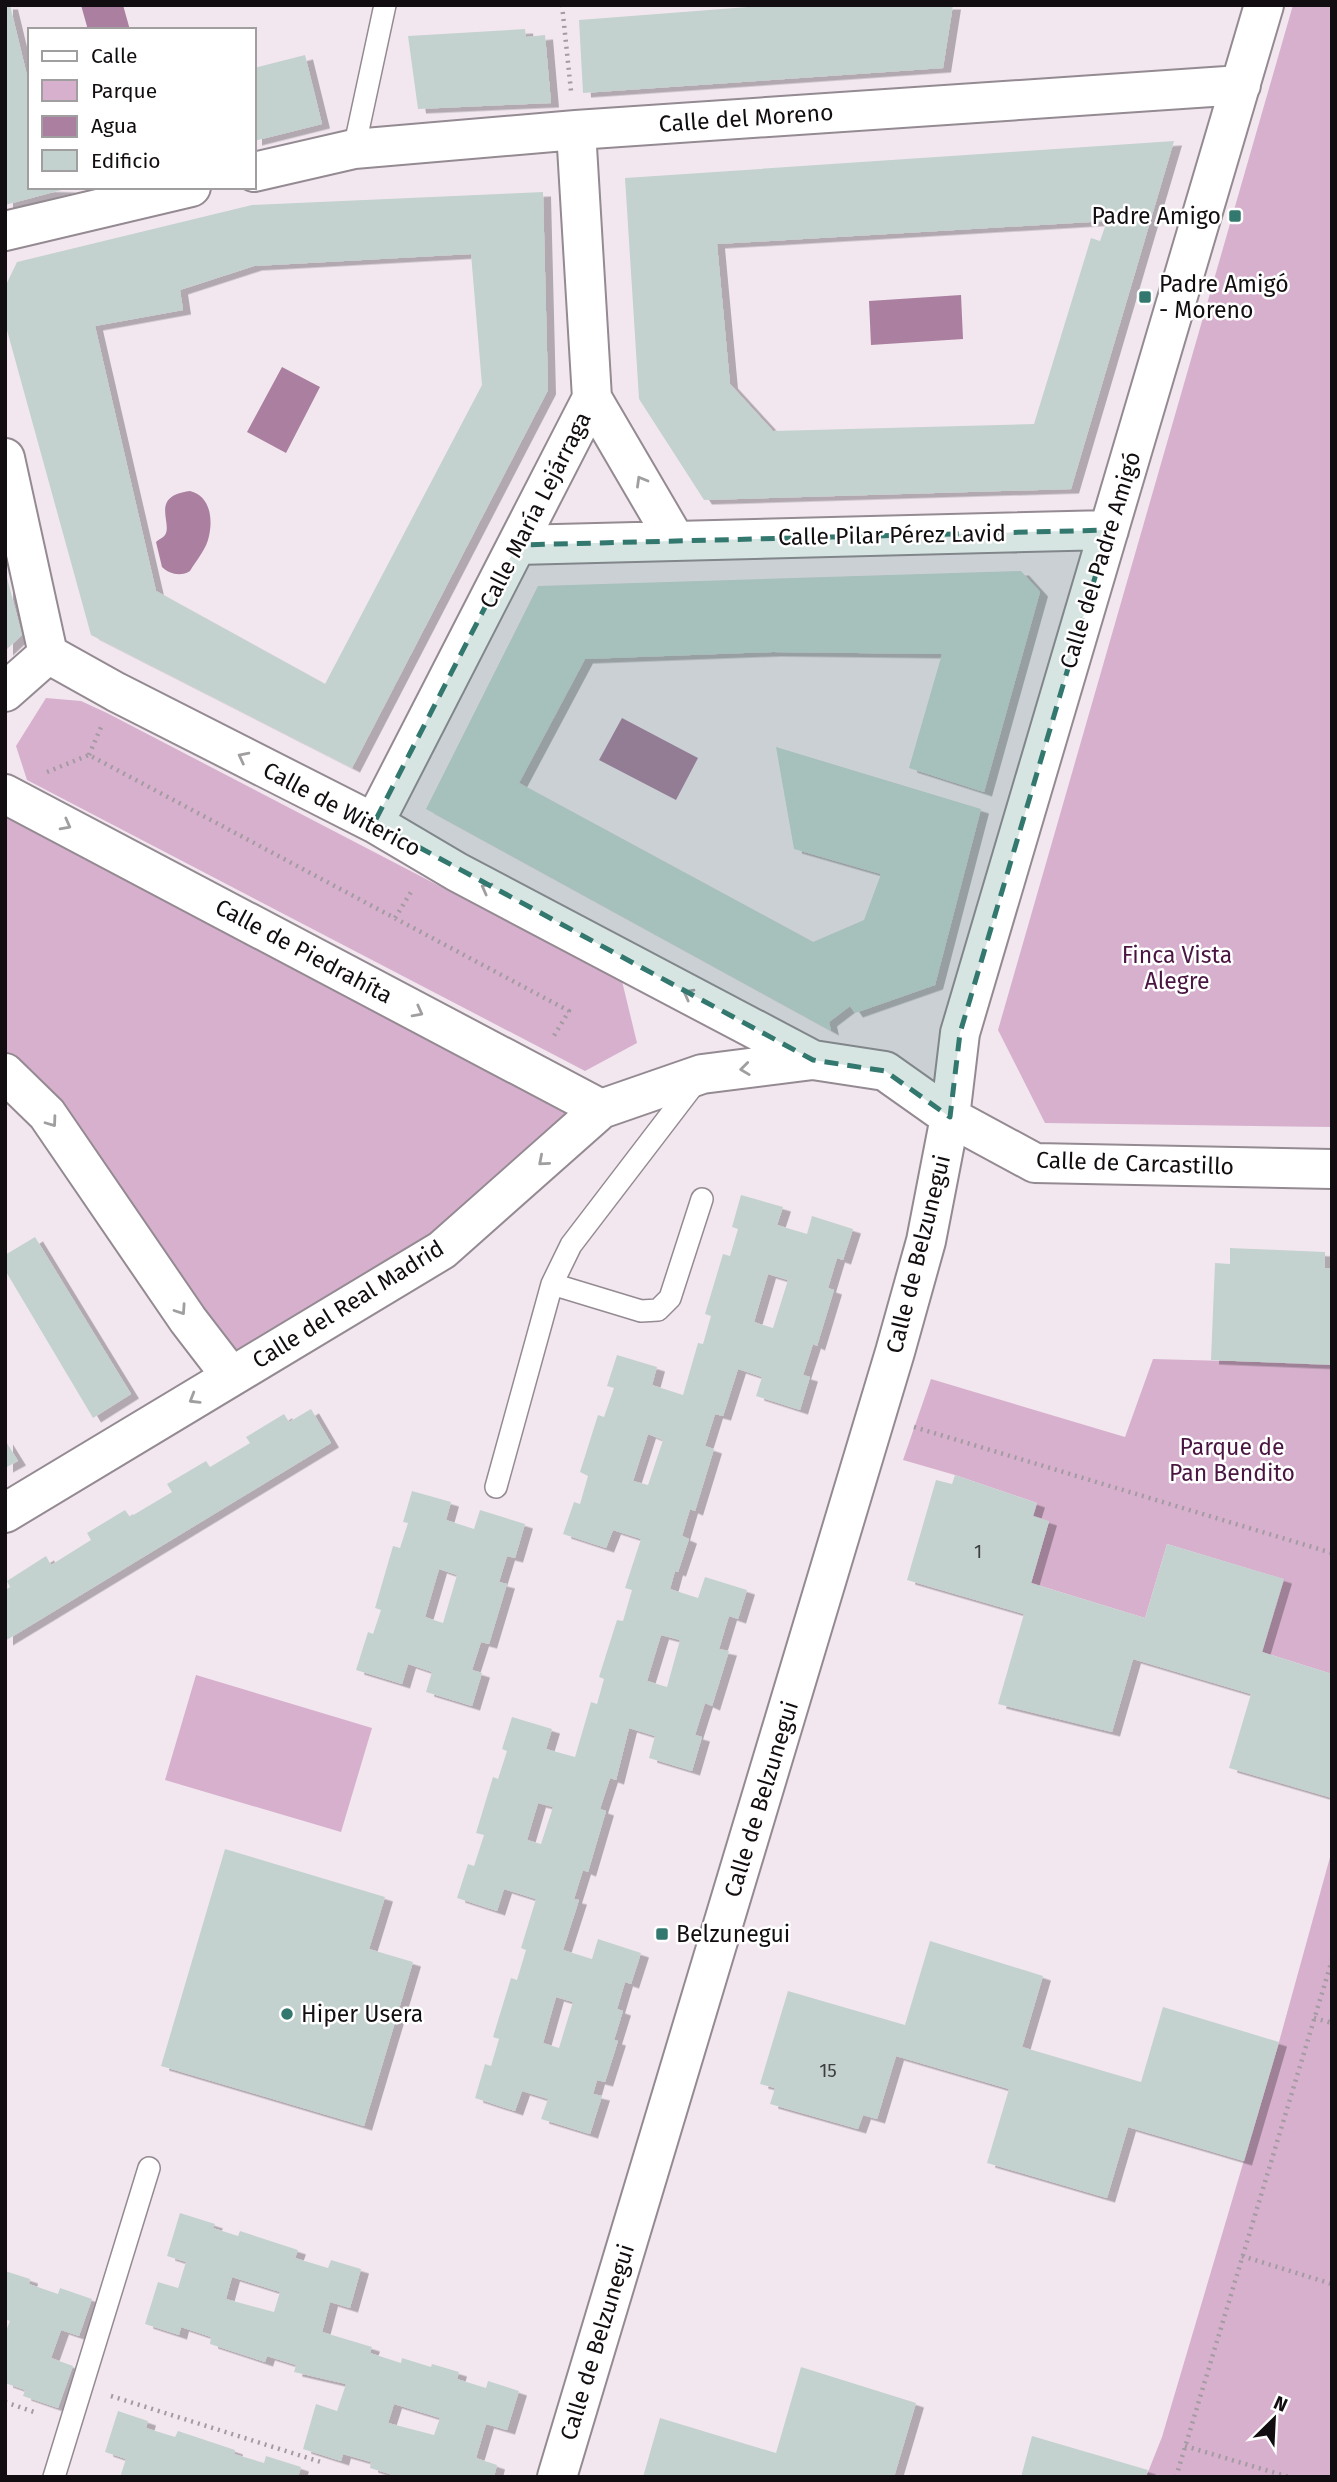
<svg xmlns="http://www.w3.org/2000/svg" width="1337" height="2482" viewBox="0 0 1337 2482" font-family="'Fira Sans',sans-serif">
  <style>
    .green { fill: #d7b0cd }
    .water { fill: #aa7f9f }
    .building { fill: #c4d2cf; fill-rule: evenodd; filter: url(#shadow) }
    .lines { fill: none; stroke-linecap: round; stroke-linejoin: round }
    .service-casing { stroke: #948a91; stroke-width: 24 }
    .minor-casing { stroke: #948a91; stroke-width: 42 }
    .tertiary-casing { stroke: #948a91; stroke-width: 42 }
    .path { stroke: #a39ba1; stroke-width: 4.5; stroke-dasharray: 2 5; stroke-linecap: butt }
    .service { stroke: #fff; stroke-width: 21 }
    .minor { stroke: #fff; stroke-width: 38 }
    .tertiary { stroke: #fff; stroke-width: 38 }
    .oneway { stroke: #a09e9f }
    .marked { fill: #33786e; fill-opacity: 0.2; stroke: #33786e; stroke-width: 5; stroke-dasharray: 14 9; stroke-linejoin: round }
    .poi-dot { fill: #33786e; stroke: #fff; stroke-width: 2.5 }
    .labels { text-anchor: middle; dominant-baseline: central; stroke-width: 5; stroke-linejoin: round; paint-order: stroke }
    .number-label { font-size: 19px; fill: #3e3e40 }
    .street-label { font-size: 23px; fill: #110d10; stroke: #fff }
    .poi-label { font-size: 23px; fill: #110d10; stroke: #fff; text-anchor: start }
    .park-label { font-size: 23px; fill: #4a1541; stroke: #fff }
  </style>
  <defs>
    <filter id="shadow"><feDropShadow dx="8" dy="4.5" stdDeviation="0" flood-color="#0004"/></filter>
  </defs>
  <rect width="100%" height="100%" fill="#f2e7ef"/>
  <path class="green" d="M1293,5H1332V1127L1045,1123L998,1030Z
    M46,698L81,701L107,713L622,981L637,1043L585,1071L27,780L16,746Z
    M5,794L601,1109L442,1250L231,1376L5,1068Z
    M1153,1359L1332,1364V1674L1262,1652L1283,1579L1167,1544L1145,1618L1031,1583L1049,1522L1033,1516L1037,1503L955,1475L903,1460L931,1379L1125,1437Z
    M196,1675L372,1728L341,1832L165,1780Z
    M1332,1850V2477H1146L1162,2437L1279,2042Z"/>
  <path class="water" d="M81,5H123L130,30H88Z
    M961,295L963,339L871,345L869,301Z
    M282,367L320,387L286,453L247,432Z
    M190,491C210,496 213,518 209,536C207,548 196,561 190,571C181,577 169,574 162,567L156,542C159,539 163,538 165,535C173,523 149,496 190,491Z
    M622,718L698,758L676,800L599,760Z"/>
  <path class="building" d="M5,5H10L30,88V187L69,188L5,205Z
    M774,5H953L943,68L583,93L579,20Z
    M525,29L526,37L545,35L551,103L418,109L408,36Z
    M305,55L322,124L254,141V68Z
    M1174,141L1071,489L704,500L639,399L625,178ZM1107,221L1100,241L1091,238L1034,424L773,431L730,384L717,244Z
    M543,192L548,390L352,768L91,635L5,323V287L17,262L252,205ZM471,254L482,385L325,684L156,591L95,326L183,310L180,290L254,266Z
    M5,570L22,635L5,651Z
    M1021,571L1040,592L984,792L909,768L942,654L773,652L585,659L519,783L813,942L864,920L881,874L794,849L776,747L981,809L935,985L855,1013L850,1006L829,1022L831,1031L426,809L538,586Z
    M741,1195L783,1207L777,1225L807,1234L812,1216L853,1229L843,1260L837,1258L828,1288L834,1290L817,1346L813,1344L803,1375L810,1377L800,1410L756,1396L762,1377L738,1369L723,1416L715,1414L705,1446L714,1449L695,1511L690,1509L682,1536L689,1539L678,1572L675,1571L670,1589L698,1598L705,1577L747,1590L738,1619L729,1616L719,1649L729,1651L712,1706L705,1703L695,1735L702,1737L692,1771L649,1758L655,1736L629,1728L616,1780L610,1778L600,1809L606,1811L588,1872L583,1870L574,1899L579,1900L563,1950L592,1959L598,1939L641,1953L631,1984L625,1982L617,2009L623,2011L614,2040L618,2041L605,2082L597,2080L593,2094L602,2096L590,2134L541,2119L548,2099L522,2091L515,2111L475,2098L485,2064L491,2066L499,2039L493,2037L511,1978L517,1980L526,1950L521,1948L536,1899L504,1889L497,1911L457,1898L468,1864L474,1866L484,1835L476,1833L493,1777L498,1779L507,1751L502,1749L512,1717L552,1729L546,1749L575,1757L591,1702L597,1704L604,1679L599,1677L617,1620L623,1621L632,1590L625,1588L641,1539L613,1530L606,1548L563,1534L574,1502L580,1504L588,1476L580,1472L598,1415L604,1417L614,1388L607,1386L617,1355L657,1367L652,1385L683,1395L698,1343L703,1344L711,1316L705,1314L723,1254L730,1256L738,1229L732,1227ZM768,1274L788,1280L773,1328L754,1322ZM648,1434L663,1440L648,1485L633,1481ZM661,1635L680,1640L667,1687L647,1681ZM538,1803L553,1807L541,1844L527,1840ZM556,1997L573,2002L559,2048L543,2043Z
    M35,1237L131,1394L93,1418L5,1270V1255Z
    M1230,1248L1325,1252V1268H1332V1365L1211,1360L1215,1263L1230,1264Z
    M311,1409L331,1443L5,1641V1590L10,1587L7,1581L46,1556L51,1565L91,1540L87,1533L125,1510L130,1517L172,1492L167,1484L206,1461L210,1467L250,1443L246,1437L284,1414L289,1422Z
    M5,1440L18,1461L5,1468Z
    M955,1475L1037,1503L1033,1516L1049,1521L1031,1583L1145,1618L1167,1544L1284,1579L1262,1652L1332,1674V1798L1229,1768L1251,1694L1133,1659L1112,1732L998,1704L1024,1614L907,1580L936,1480L952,1484Z
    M412,1491L451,1502L446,1520L474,1529L480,1510L525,1524L515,1558L507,1556L499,1582L507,1584L489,1644L481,1642L472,1670L482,1673L472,1706L426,1692L432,1672L408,1664L402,1684L356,1670L368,1632L373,1634L381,1610L375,1608L393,1546L400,1548L408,1523L403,1522ZM439,1569L457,1575L443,1623L425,1617Z
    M225,1849L385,1897L369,1949L413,1962L364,2126L161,2066Z
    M930,1941L1043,1976L1022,2047L1141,2082L1163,2007L1279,2042L1244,2161L1128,2127L1107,2198L987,2163L1009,2089L896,2056L877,2119L863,2115L858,2129L770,2104L775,2088L760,2084L788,1991L905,2025Z
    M180,2213L215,2224L213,2228L238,2236L240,2231L298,2250L295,2258L328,2268L331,2260L361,2269L350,2308L330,2302L322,2332L372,2347L370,2353L401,2363L402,2358L431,2367L432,2364L459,2372L457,2379L486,2388L488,2381L519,2391L507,2430L486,2424L476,2458L497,2465L494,2477H431L425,2475V2477H406L396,2474V2476L370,2468L371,2462L343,2454L341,2461L303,2449L316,2404L337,2411L346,2384L294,2372L296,2365L267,2356L265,2362L210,2344L211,2337L181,2327L179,2335L145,2324L158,2282L178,2288L186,2262L167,2256ZM232,2277L280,2292L274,2312L226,2299ZM394,2404L440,2418L434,2435L388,2423Z
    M5,2271L30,2279L29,2284L58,2294L60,2288L92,2299L79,2336L61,2330L51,2358L73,2366L58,2408L23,2396L25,2390L5,2383V2333L10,2321L5,2319Z
    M801,2367L916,2403L894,2477H643L660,2418L776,2453Z
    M118,2411L148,2421L146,2428L175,2437L178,2431L235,2450L234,2454L264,2463L266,2456L301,2467L298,2477H120L126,2459L105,2452Z
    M1032,2436L1148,2470L1146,2477H1021Z"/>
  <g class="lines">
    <g class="service-casing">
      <path id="service" d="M354,149L385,5
        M552,1284L641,1311L658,1310L670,1298L702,1199
        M496,1487L552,1284L571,1245L698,1079
        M54,2477L149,2168"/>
    </g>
    <g class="minor-casing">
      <path id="minor" d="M254,172L354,149L576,130L1241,85
        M5,231L191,187
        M592,398L675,540
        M5,458L48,654L116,692L374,823L457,872L813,1060
        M517,545L1109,530
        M5,692L48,654
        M5,794L601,1109
        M374,823L592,398L576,130
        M5,1073L47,1114L188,1320L231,1376
        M950,1117L960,1033L1264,5
        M5,1513L442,1250L601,1109L702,1074L813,1060L885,1071L950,1117L1035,1163L1332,1169"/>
    </g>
    <g class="tertiary-casing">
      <path id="tertiary" d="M557,2477L895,1352L926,1241L950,1117"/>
    </g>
    <path class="path" d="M562,5L571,91
      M89,755L101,727
      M47,772L89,755L569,1011L552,1039
      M395,918L411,892
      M914,1427L1332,1553
      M1314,2018L1332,2023
      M1242,2256L1332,2284
      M111,2396L324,2463
      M5,2402L37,2413
      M1185,2446L1289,2477
      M1176,2477L1332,1960"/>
    <use href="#service" class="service"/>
    <use href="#minor" class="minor"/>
    <use href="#tertiary" class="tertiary"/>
  </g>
  <defs><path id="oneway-chevron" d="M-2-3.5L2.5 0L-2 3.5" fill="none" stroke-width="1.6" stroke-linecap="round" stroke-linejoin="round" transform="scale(1.75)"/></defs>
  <g class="oneway">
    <use href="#oneway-chevron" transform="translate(641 481) rotate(-120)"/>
    <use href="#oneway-chevron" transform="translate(243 757) rotate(-153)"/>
    <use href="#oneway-chevron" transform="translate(66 825) rotate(28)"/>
    <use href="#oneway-chevron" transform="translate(486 888) rotate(-152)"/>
    <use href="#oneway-chevron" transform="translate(688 994) rotate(-152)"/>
    <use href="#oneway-chevron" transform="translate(418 1012) rotate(28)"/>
    <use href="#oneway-chevron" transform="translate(745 1069) rotate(173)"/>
    <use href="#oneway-chevron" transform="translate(52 1122) rotate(54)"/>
    <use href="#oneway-chevron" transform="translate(543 1161) rotate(139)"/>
    <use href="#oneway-chevron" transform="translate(181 1310) rotate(56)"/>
    <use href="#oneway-chevron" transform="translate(194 1399) rotate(149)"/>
  </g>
  <path class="marked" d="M1109,530L960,1033L950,1117L885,1071L813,1060L374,823L517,545Z"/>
  <g class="poi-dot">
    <rect x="1228" y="209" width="14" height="14" rx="3.5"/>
    <rect x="1138" y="290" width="14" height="14" rx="3.5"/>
    <rect x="655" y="1927" width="14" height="14" rx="3.5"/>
    <circle cx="287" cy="2014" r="7"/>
  </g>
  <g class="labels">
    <g class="number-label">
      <text x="978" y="1551">1</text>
      <text x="828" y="2070">15</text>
    </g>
    <g class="street-label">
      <text transform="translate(746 118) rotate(-4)">Calle del Moreno</text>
      <text transform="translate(535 510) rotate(-63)">Calle María Lejárraga</text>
      <text transform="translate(892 535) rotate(-1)">Calle Pilar Pérez Lavid</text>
      <text transform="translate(1100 560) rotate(-73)">Calle del Padre Amigó</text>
      <text transform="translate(342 809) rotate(28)">Calle de Witerico</text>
      <text transform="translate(304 951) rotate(28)">Calle de Piedrahíta</text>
      <text transform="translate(1135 1163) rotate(2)">Calle de Carcastillo</text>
      <text transform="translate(918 1254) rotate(-76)">Calle de Belzunegui</text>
      <text transform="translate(348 1304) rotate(-32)">Calle del Real Madrid</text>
      <text transform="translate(761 1799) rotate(-73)">Calle de Belzunegui</text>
      <text transform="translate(597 2342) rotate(-73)">Calle de Belzunegui</text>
    </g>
    <g class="poi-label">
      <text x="1221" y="216" text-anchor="end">Padre Amigo</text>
      <text x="1159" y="284">Padre Amigó<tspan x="1159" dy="26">- Moreno</tspan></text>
      <text x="676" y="1934">Belzunegui</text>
      <text x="301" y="2014">Hiper Usera</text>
    </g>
    <g class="park-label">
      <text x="1177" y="955">Finca Vista<tspan x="1177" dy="26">Alegre</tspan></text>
      <text x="1232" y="1447">Parque de<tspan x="1232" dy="26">Pan Bendito</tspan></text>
    </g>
  </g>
  <rect width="1337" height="2482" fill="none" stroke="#110d10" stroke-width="14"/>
  <rect x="28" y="28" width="228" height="161" fill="#ffffff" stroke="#a09e9f" stroke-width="2"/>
  <rect x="42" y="51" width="35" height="10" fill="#ffffff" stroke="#a09e9f" stroke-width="2"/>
  <text x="91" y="63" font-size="21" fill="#110d10">Calle</text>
  <rect x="42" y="80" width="35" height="21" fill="#d7b0cd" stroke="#a09e9f" stroke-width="2"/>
  <text x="91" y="98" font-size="21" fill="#110d10">Parque</text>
  <rect x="42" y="116" width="35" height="21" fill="#aa7f9f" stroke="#a09e9f" stroke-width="2"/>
  <text x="91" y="133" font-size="21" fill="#110d10">Agua</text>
  <rect x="42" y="150" width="35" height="21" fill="#c4d2cf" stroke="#a09e9f" stroke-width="2"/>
  <text x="91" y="168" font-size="21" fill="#110d10">Edificio</text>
  <g transform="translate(1274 2419) rotate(24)" stroke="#ffffff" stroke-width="5" paint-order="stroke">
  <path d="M0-5L12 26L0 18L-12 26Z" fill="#110d10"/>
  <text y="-10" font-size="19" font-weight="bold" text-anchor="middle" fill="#110d10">N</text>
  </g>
</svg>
